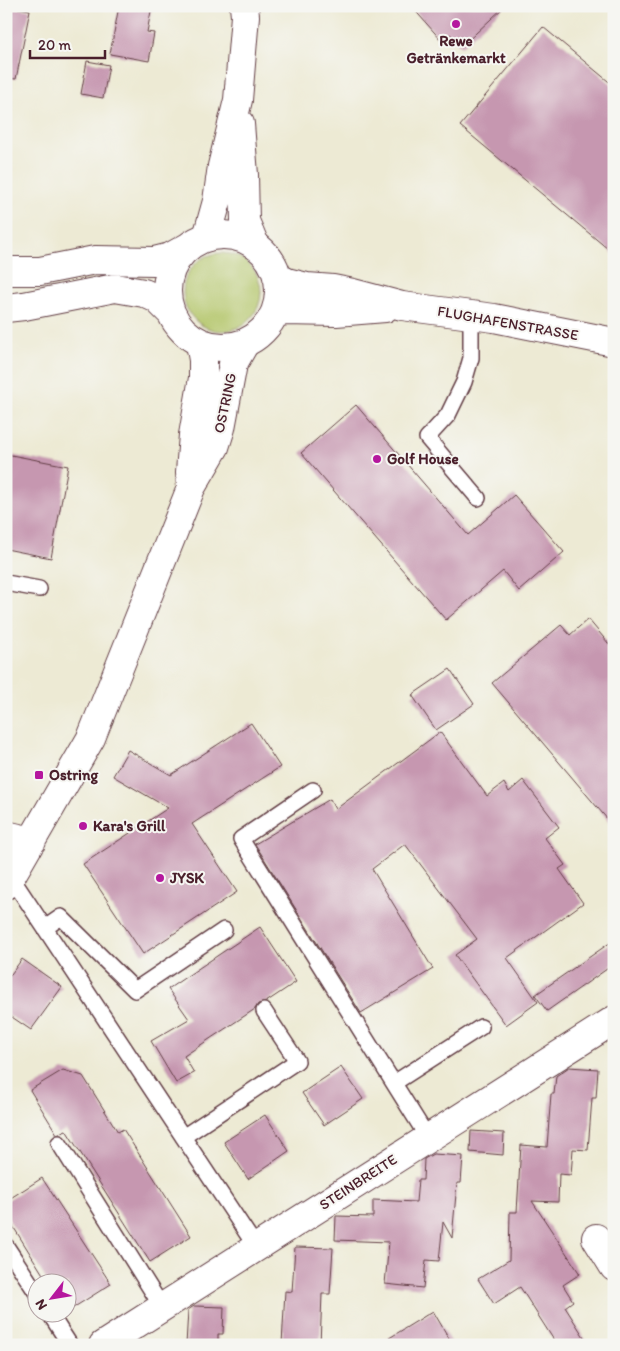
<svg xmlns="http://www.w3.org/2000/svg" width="620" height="1351" viewBox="0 0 620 1351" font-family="Itim,sans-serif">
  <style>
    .green { fill: #b2c568; stroke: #7e724a }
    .building { fill: #c697b0 }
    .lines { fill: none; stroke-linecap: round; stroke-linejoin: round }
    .service-casing { stroke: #623d44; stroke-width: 18 }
    .minor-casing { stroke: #623d44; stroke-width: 30 }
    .tertiary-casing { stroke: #623d44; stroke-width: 30 }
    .service { stroke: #fff; stroke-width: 15 }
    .minor { stroke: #fff; stroke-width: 28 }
    .tertiary { stroke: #fff; stroke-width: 28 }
    .poi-dot { fill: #b5179e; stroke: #f6f6f2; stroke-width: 2 }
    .labels { text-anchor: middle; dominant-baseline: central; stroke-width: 4; stroke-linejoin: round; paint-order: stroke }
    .poi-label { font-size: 15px; font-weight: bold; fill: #4a1f2b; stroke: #f6f6f2; text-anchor: start }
    .street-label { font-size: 15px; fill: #4a1f2b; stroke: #f6f6f2 }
  </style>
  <rect width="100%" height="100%" fill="#f6f6f2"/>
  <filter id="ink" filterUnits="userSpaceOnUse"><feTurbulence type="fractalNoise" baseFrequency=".02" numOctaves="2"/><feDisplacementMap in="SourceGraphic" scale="10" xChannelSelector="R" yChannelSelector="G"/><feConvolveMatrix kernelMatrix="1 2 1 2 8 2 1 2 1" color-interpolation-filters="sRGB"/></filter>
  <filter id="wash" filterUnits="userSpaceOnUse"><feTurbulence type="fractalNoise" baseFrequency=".0096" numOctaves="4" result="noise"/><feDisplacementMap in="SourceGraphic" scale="20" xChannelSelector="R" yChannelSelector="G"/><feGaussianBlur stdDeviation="1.12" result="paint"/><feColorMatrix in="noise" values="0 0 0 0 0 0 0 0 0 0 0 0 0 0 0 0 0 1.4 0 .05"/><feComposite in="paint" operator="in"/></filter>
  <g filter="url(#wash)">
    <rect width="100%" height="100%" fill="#edead4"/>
    <path class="green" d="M183 292a39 39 0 1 1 78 0a39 39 0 1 1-78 0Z"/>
    <g id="blocks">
      <path class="building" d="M6,6L30,10L16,79L6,78Z
        M119,6H152L147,32L154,33L149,61L110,54Z
        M411,6H505L461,47L450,34L442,41Z
        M543,27L614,86V254L460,126Z
        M87,61L109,65L103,98L81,94Z
        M356,405L468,535L514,495L564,552L519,591L503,571L446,620L301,453Z
        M6,454L68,466L51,558L6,549Z
        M588,619L614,650V827L492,683L561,625L570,635Z
        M450,669L474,704L436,730L412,695Z
        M251,723L280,767L192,824L237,892L143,954L83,864L168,808L113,776L128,750L171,775Z
        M440,732L487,796L504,783L509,792L523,780L559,827L545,838L565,865L559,869L583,903L507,958L538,1002L506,1025L455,955L477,939L405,844L372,869L433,969L361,1013L255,844L330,799L336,809Z
        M260,927L296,982L266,1002L258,1004L255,1009L184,1056L194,1073L176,1083L151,1041L189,1019L168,989Z
        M614,940V964L547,1011L535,995Z
        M22,959L62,987L31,1030L6,1013V981Z
        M341,1067L363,1099L324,1125L302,1093Z
        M569,1067L598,1069L596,1098H592L588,1150L573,1149L571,1175L559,1174L558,1202L532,1201L580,1274L563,1285L573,1301L565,1307L589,1345H557L520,1287L494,1304L478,1279L509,1260L510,1212H517L521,1145L547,1147L551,1094H554L556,1076Z
        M63,1070L83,1076L118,1132L123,1129L191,1236L150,1262L66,1130L57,1134L30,1090Z
        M265,1115L289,1151L248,1179L224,1142Z
        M471,1131L504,1133L503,1155L470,1152Z
        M433,1154L463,1156L461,1183H457L452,1238L443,1222L439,1261L426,1260L423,1288L385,1284L389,1242L335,1240L336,1216L373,1217V1200L416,1202L418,1180H423L424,1159Z
        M42,1178L111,1284L68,1311V1284H49L6,1215V1201Z
        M295,1247L333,1248L330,1294H322L320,1345L282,1344L285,1291L292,1292Z
        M194,1306L224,1307L223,1334H218V1345H186L188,1310Z
        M433,1311L453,1345H378Z"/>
    </g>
  </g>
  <g filter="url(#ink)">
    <use href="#blocks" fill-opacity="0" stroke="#623d44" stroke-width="1"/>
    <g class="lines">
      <g class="service-casing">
        <path id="service" d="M471,315V358L464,382L448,415L427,438L478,498
          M6,583L39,589
          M313,790L241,839L428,1138
          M11,877L256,1247
          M45,928L61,917L135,990L224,930
          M394,1083L481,1027
          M183,1137L297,1061L264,1011
          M59,1143L162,1307
          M6,1246L38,1295
          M50,1314L70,1345"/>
      </g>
      <g class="minor-casing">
        <path id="minor" d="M240,124L244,175L245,221L255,245
          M207,237L217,201L222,166L238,100L245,16L244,6
          M191,488L190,472L193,435L203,378V360L200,343
          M6,835L32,841
          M6,885L91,738L191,488L215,447L221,428L233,364L245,343
          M596,1238L614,1267
          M103,1345L614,1020"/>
      </g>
      <g class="tertiary-casing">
        <path id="tertiary" d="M167 291a56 56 0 1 1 112 0a56 56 0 1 1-112 0Z
          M6,271H40L95,260L154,261L170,257L188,247
          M277,277L287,282L307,287L333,289L353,293L402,306L494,318L614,342
          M6,308L24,306L115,288L144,293L157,299L169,311
          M274,314L285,311L336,312L385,308"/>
      </g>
      <use href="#service" class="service"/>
      <use href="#minor" class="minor"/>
      <use href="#tertiary" class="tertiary"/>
    </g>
  </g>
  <g class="poi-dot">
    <circle cx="456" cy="24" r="5"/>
    <circle cx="377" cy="459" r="5"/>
    <rect x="34" y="770" width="10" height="10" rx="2.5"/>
    <circle cx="83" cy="826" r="5"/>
    <circle cx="160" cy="878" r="5"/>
  </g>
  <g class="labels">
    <g class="poi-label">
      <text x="456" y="41" text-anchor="middle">Rewe<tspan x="456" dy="17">Getränkemarkt</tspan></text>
      <text x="387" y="459">Golf House</text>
      <text x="49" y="775">Ostring</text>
      <text x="93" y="826">Kara's Grill</text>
      <text x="170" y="878">JYSK</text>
    </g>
    <g class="street-label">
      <text transform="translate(508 323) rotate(10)">FLUGHAFENSTRASSE</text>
      <text transform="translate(225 403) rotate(-78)">OSTRING</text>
      <text transform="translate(358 1182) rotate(-33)">STEINBREITE</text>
    </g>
  </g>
  <rect width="620" height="1351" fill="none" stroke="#f6f6f2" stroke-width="25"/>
  <g transform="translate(52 1298) rotate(239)"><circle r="24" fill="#f6f6f2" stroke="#b1a0a2"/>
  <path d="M0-4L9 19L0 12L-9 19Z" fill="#b5179e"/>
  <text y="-8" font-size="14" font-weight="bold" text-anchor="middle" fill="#4a1f2b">N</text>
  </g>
  <path d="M30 50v8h75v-8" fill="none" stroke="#4a1f2b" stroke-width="2.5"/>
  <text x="38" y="50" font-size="15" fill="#4a1f2b" stroke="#f6f6f2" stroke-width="4" paint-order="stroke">20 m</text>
</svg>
